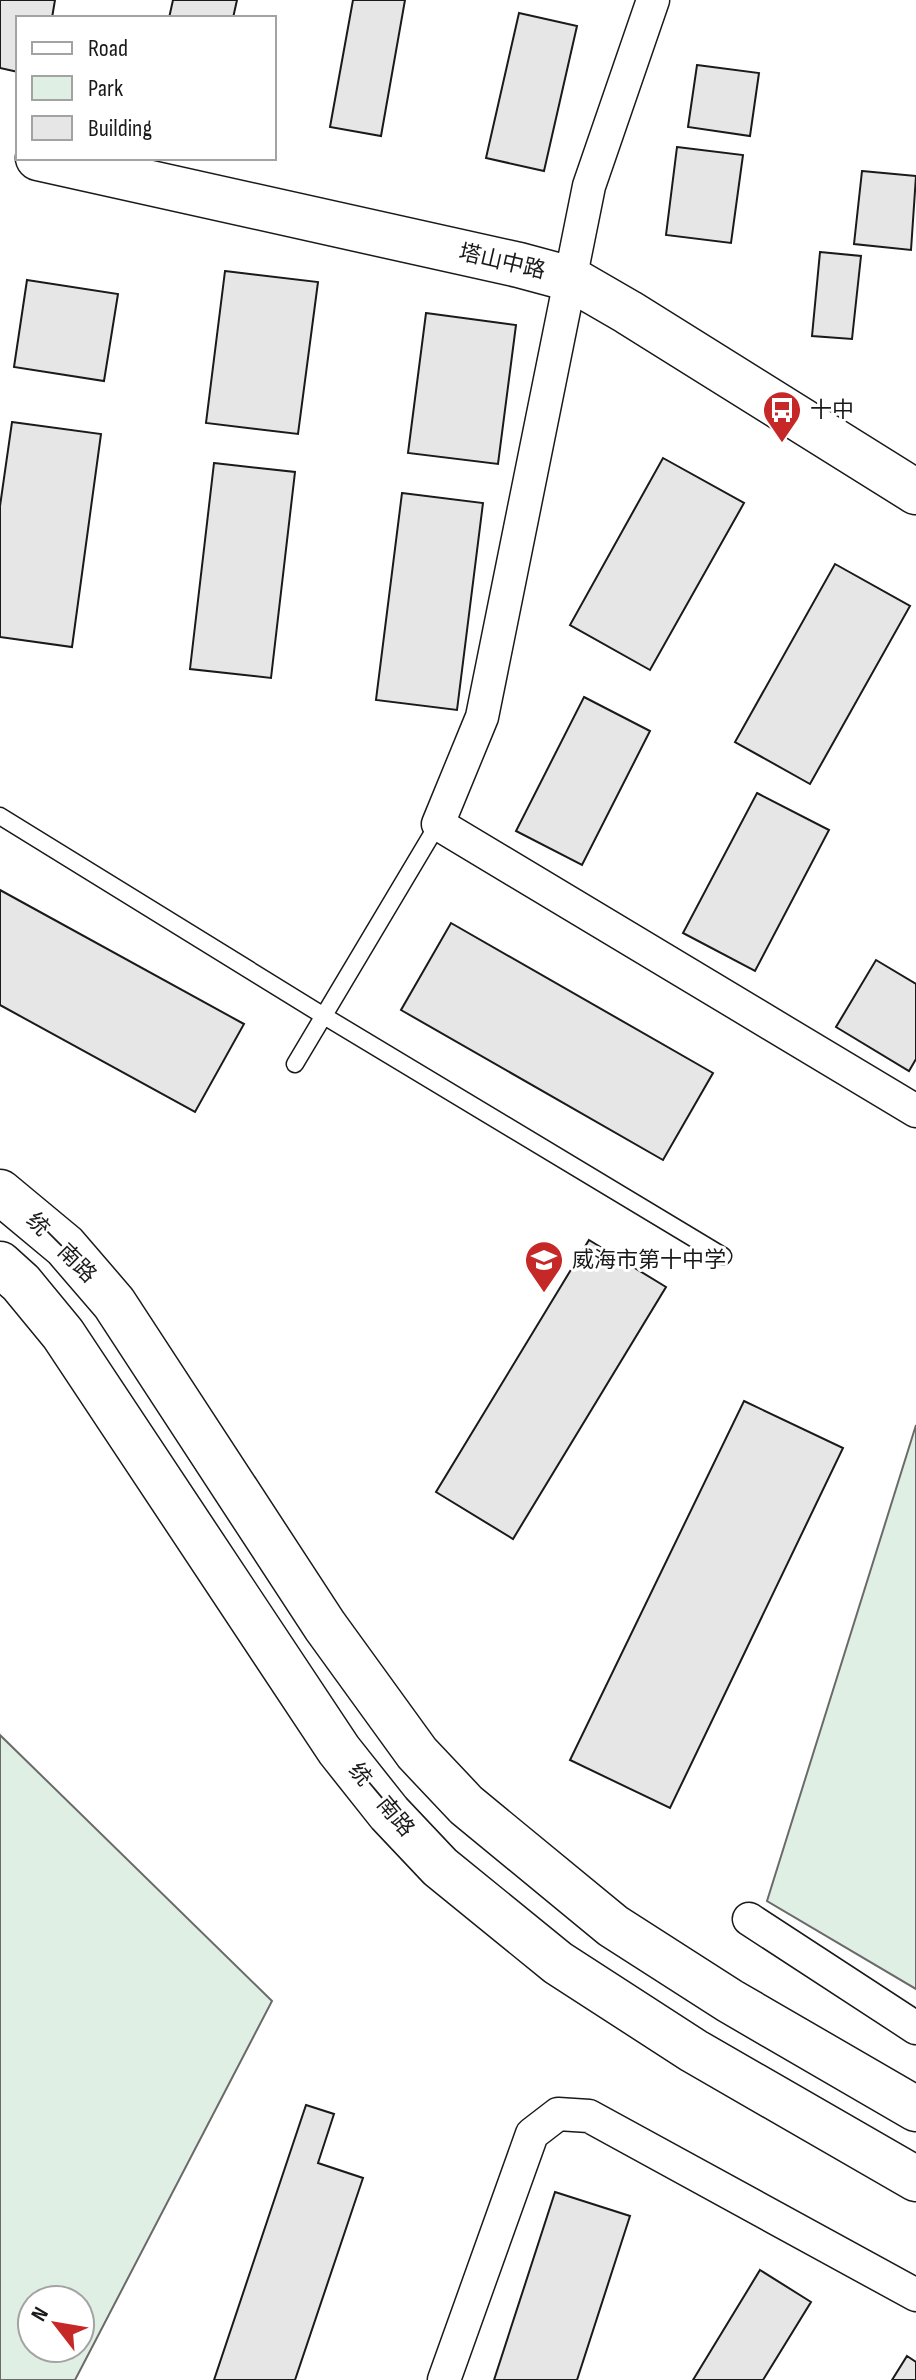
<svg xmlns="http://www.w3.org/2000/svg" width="916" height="2380" viewBox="0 0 916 2380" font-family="'Sofia Sans Condensed','Noto Sans SC',sans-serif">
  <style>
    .green { fill: #e0efe3; stroke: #6a6a6a; stroke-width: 2; fill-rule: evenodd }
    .building { fill: #e6e6e6; stroke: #1a1a1a; stroke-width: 2 }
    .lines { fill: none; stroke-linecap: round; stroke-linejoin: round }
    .lane-casing { stroke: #1a1a1a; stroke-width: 19 }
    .street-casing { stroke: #1a1a1a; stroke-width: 35 }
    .secondary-casing { stroke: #1a1a1a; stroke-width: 47 }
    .lane { stroke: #fff; stroke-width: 16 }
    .street { stroke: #fff; stroke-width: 32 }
    .secondary { stroke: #fff; stroke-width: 44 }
    .labels { text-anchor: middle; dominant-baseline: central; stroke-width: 6; stroke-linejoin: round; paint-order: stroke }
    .street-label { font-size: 22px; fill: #1a1a1a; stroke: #fff }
    .poi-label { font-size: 22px; fill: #1a1a1a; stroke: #fff; text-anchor: start }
  </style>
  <rect width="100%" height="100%" fill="#fff"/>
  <path class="green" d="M916,1425V1989L767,1901Z
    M0,1735L272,2001L75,2380H0ZM32,2300H80V2348H32Z"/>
  <path class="building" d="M0,0H55L52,18H18V72L0,68Z
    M173,0H237L233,18H169Z
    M353,0H405L381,136L330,127Z
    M519,13L577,26L544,171L486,158Z
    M697,65L759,73L750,136L688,127Z
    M677,147L743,155L731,243L666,235Z
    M862,171L916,176L911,250L854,244Z
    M820,252L861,256L852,339L812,336Z
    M225,271L318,282L298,434L206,423Z
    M27,280L118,294L104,381L14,367Z
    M426,313L516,325L498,464L408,453Z
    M12,422L101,434L72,647L0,637V506Z
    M663,458L744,503L650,670L570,625Z
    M214,463L295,472L271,678L190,669Z
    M402,493L483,503L457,710L376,700Z
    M835,564L910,606L810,784L735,742Z
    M584,697L650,731L582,865L516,831Z
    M757,793L829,830L755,971L683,933Z
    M0,890L244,1024L195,1112L0,1005Z
    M451,923L713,1073L663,1160L401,1010Z
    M876,960L916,984V1059L909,1071L836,1027Z
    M589,1240L666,1287L513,1539L436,1492Z
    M744,1401L843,1448L670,1808L570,1760Z
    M306,2105L334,2114L318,2163L363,2178L295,2380H214Z
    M555,2192L630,2216L577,2380H494Z
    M760,2270L811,2302L763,2380H693Z
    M907,2356L916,2362V2380H892Z"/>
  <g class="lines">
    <g class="lane-casing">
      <path id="lane" d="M0,816L324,1016L723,1256
        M295,1064L438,824"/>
    </g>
    <g class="street-casing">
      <path id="street" d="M653,0L589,186L482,717L438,824L916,1111
        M749,1919L916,2028
        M444,2380L532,2134L558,2114L589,2116L916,2295"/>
    </g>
    <g class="secondary-casing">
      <path id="secondary" d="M38,158L519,265L571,279L628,312L916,492
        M0,1192L65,1246L114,1303L325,1626L417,1753L466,1805L613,1926L730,2001L916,2109
        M0,1264L21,1283L63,1334L339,1750L389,1813L440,1867L558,1963L694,2051L916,2179"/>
    </g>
    <use href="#lane" class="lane"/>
    <use href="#street" class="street"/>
    <use href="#secondary" class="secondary"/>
  </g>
  <defs>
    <g id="bus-pin" transform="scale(2)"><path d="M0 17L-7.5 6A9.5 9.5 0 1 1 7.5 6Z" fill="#c62828" stroke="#fff"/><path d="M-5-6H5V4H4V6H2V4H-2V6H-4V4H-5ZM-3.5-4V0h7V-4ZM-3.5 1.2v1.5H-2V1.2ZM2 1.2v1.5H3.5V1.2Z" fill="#fff"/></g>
    <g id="school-pin" transform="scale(2)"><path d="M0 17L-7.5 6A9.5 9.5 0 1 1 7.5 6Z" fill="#c62828" stroke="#fff"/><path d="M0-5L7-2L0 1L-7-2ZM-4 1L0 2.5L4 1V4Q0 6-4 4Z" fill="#fff"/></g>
  </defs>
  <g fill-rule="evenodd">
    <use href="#bus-pin" x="782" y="410"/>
    <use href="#school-pin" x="544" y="1260"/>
  </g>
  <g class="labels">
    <g class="street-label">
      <text transform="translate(502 262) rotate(13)">塔山中路</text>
      <text transform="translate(61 1248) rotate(45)">统一南路</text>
      <text transform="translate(381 1800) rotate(50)">统一南路</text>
    </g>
    <g class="poi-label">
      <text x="810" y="410">十中</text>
      <text x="572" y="1260">威海市第十中学</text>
    </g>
  </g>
  <rect x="16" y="16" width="260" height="144" fill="#ffffff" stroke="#a3a3a3" stroke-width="2"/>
  <rect x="32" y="42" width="40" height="12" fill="#ffffff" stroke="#a3a3a3" stroke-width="2"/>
  <text x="88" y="56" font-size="24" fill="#1a1a1a">Road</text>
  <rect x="32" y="76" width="40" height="24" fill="#e0efe3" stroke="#a3a3a3" stroke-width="2"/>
  <text x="88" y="96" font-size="24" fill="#1a1a1a">Park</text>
  <rect x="32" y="116" width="40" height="24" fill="#e6e6e6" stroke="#a3a3a3" stroke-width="2"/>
  <text x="88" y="136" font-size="24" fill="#1a1a1a">Building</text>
  <g transform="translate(56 2324) rotate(301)"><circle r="38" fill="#ffffff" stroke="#a3a3a3" stroke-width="2"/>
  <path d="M0-6L14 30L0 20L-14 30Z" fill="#c62828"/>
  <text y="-12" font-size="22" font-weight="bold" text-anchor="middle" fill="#1a1a1a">N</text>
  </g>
</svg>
